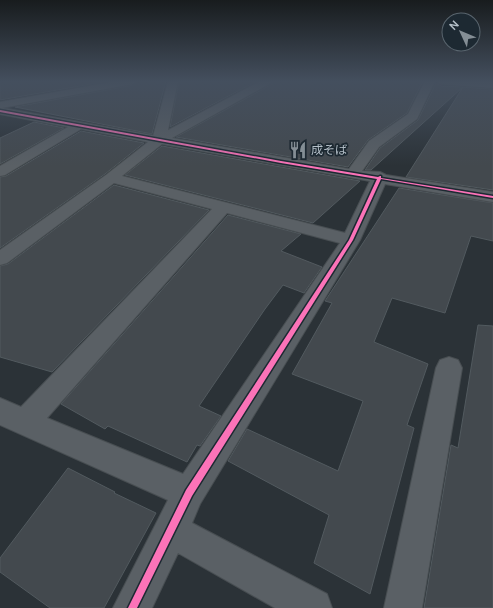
<svg xmlns="http://www.w3.org/2000/svg" width="493" height="608" viewBox="0 0 493 608" font-family="'DM Sans','Noto Sans JP',sans-serif">
  <style>
    .building { fill: #43494e; stroke: #525a5f }
    .lines { fill: none; stroke-linecap: round; stroke-linejoin: round }
    .minor-casing { stroke: #484e52; stroke-width: 2 }
    .tertiary-casing { stroke: #484e52; stroke-width: 2 }
    .minor { fill: #5a6065; fill-rule: evenodd }
    .tertiary { fill: #5a6065; fill-rule: evenodd }
    .cycleway-casing { stroke: #1d2932; stroke-width: 3 }
    .cycleway { fill: #fb73b8; fill-rule: evenodd }
    .labels { text-anchor: middle; dominant-baseline: central; stroke-width: 3.5; stroke-linejoin: round; paint-order: stroke }
    .far-poi-label { font-size: 12px; fill: #b4bfc8; stroke: #1d2932; text-anchor: start }
  </style>
  <rect width="100%" height="100%" fill="#2b3237"/>
  <path class="building" d="M0,81H109L0,100Z
    M139,81H166L152,134L15,107L133,85Z
    M179,81H257L170,127Z
    M273,81H423L407,113L368,140L348,167L176,137L272,84Z
    M436,83L441,86L463,87L371,170H365L380,148L418,120Z
    M463,87L493,89V190L406,177Z
    M34,122L64,128L0,164V138Z
    M81,131L144,143L105,174L0,248V177L6,176Z
    M162,146L360,181L313,223L125,175Z
    M114,185L209,210L52,372L0,357V266L8,264Z
    M399,188L493,203V241L471,236L445,313L392,298L374,342L428,364L407,425L414,428L370,594L314,563L329,515L228,461L247,429L338,471L363,401L292,374L332,303L325,301Z
    M228,215L301,234L281,251L322,267L304,293L283,285L265,309L199,406L221,416L200,446L197,445L187,462L108,426L105,429L61,404Z
    M478,325L493,326V608H424L451,445L458,448Z
    M68,468L115,492L114,493L156,513L104,608H50L0,572V558Z"/>
  <g class="lines">
    <g class="minor-casing">
      <path id="minor" d="M117,81H138L133,84L2,108L157,136L260,81H272L271,83L172,138L349,169L369,141L408,114L425,81H435L417,119L379,147L362,171L380,172L386,175L493,192V202L385,184L360,240L200,504L192,523L327,594L332,608H275L178,553L152,608H113L168,500L0,425V398L21,407L212,209L114,183L7,263L0,265V250L106,175L148,142L81,129L5,175L0,176V166L68,127L0,114V102ZM162,144L370,181L345,233L122,176ZM227,213L340,243L183,474L47,418Z
        M436,81L493,82V88L441,84Z
        M449,357L458,360L462,368L422,608H384L436,368L440,360Z"/>
    </g>
    <g class="tertiary-casing">
      <path id="tertiary" d="M168,81H178L166,140L164,143H154L152,140Z"/>
    </g>
    <use href="#minor" class="minor"/>
    <use href="#tertiary" class="tertiary"/>
    <g class="cycleway-casing">
      <path id="cycleway" d="M0,110L281,161L378,177L380,176H381V178L493,196V198L381,179L353,240L192,496L137,608H128L186,490L349,240L377,179L281,163L0,112Z"/>
    </g>
    <use href="#cycleway" class="cycleway"/>
  </g>
  <linearGradient id="sky" x2="0" y2="1"><stop stop-color="#181c1e"/><stop offset="0.49" stop-color="#444f5e"/><stop offset="1" stop-color="#444f5e" stop-opacity="0"/></linearGradient>
  <rect width="493" height="166" fill="url(#sky)"/>
  <defs>
    <g id="restaurant-bare" transform="scale(1.38)"><path d="M-5-6h1v4h1v-4h1v4h1v-4h1v5L-1.5 .5V6h-2V.5L-5-1ZM5-6V6H3V1.5H1.5Q1.5-4 5-6Z" fill="#848e95" stroke="#1d2932" stroke-width="2.5" paint-order="stroke"/></g>
  </defs>
  <g fill-rule="evenodd">
    <use href="#restaurant-bare" x="298" y="150"/>
  </g>
  <g class="labels">
    <g class="far-poi-label">
      <text x="311" y="150">成そば</text>
    </g>
  </g>
  <g transform="translate(461 32) rotate(314)"><circle r="19" fill="#1d2932" stroke="#59656e"/>
  <path d="M0-3L7 15L0 10L-7 15Z" fill="#848e95"/>
  <text y="-6" font-size="11" font-weight="bold" text-anchor="middle" fill="#b4bfc8">N</text>
  </g>
</svg>
